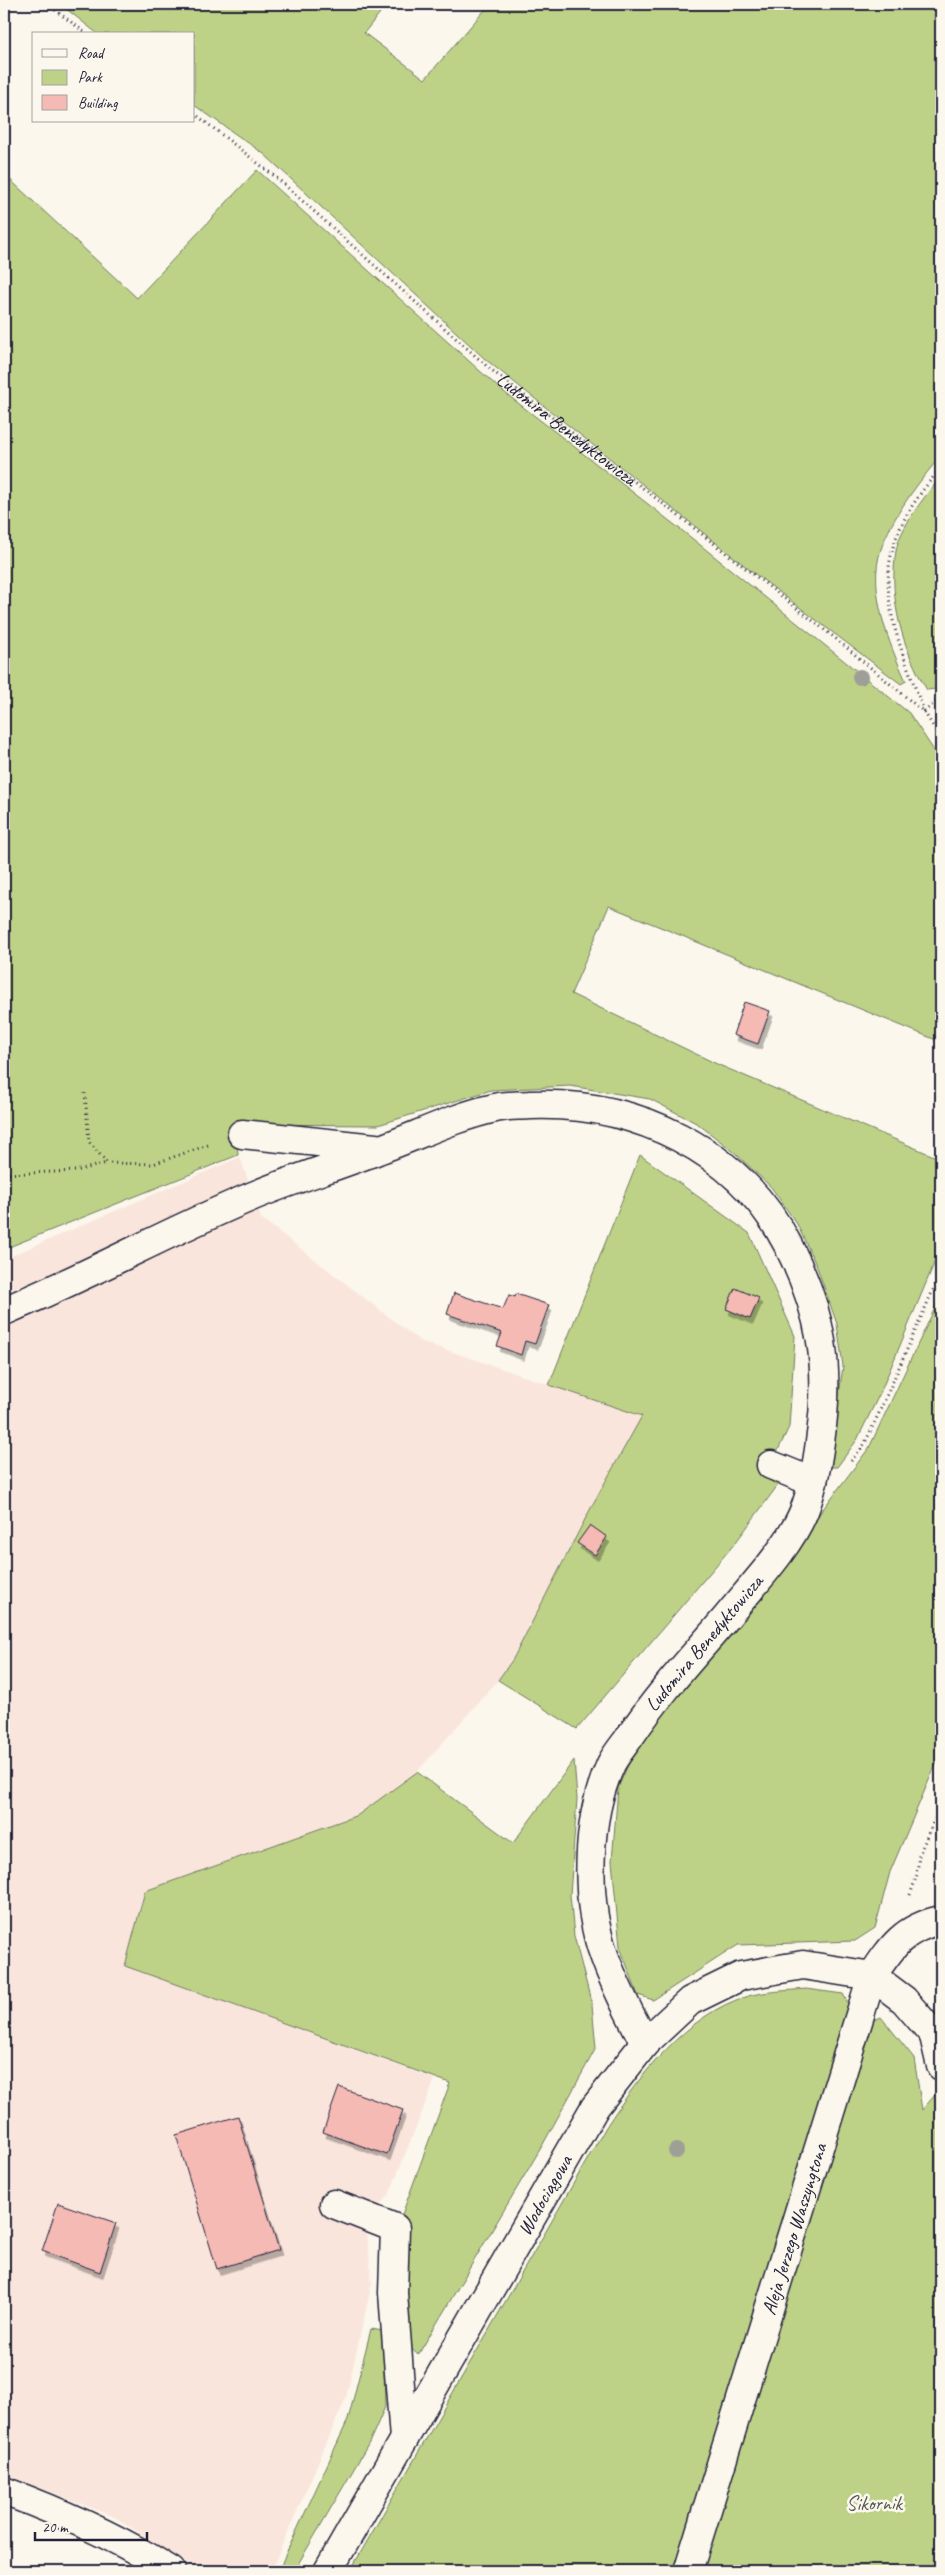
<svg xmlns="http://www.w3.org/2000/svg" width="945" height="2575" viewBox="0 0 945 2575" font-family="Caveat,sans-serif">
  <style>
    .built { fill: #fae5dc }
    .green { fill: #bed287; stroke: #707a61 }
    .building { fill: #f6bab5; stroke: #22223b; filter: url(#shadow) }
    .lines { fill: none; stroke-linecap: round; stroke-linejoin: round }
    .minor-casing { stroke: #22223b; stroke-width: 31 }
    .path { stroke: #22223b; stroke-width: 3; stroke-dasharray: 1 4; stroke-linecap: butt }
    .minor { stroke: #fbf7ec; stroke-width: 28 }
    .tree { fill: #9e9f97 }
    .labels { text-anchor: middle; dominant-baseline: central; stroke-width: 5; stroke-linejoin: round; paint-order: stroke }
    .street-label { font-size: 20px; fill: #22223b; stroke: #fbf7ec }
    .park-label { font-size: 20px; fill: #515752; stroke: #fbf7ec }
  </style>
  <defs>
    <filter id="shadow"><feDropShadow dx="3" dy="5.5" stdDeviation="0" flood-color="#0004"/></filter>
  </defs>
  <rect width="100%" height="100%" fill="#fbf7ec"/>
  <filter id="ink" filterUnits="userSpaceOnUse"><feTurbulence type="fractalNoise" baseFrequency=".02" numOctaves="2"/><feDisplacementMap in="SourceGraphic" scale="10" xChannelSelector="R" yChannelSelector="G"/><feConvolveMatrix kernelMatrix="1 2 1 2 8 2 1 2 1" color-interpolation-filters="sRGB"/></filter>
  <g filter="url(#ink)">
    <path class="built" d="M240,1157L261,1218L420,1341L642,1416L594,1502L513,1659L498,1680L417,1772L358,1815L145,1891L126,1966L435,2079L389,2195L377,2207L367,2232L372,2283L346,2398L271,2571H199L115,2517L4,2474V1259Z"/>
    <path class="green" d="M60,4H387L364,33L425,79L490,4H941V456C919,481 892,517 881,549C867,590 889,644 906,681L901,684L750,570L485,359L264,154L194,105V34H98Z
      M257,170L500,389L689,536L909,713L941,761V1042L609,906L571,994L719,1065L941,1159V1247L881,1391L857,1440L837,1467H829L843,1366L837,1324L817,1267L797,1224L771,1187L734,1152L698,1124L650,1099L570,1086L491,1090L378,1125L236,1124L238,1155L4,1249V174L137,298Z
      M941,477V685L936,689L927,690C903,650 888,599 896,551C899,529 926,494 941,477Z
      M640,1155L749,1233L795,1336L789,1427L765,1478L778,1485L736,1542L577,1729L498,1680L513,1659L594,1502L642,1416L549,1385Z
      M941,1295V1752L890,1872L875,1928L855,1941L738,1945L653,2000L638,1995L620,1947L612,1861L618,1788L643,1730L771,1578L869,1448Z
      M574,1760L577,1799L570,1895L574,1936L592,2005L596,2048L542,2146L418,2355L404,2342L400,2220L450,2083L125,1966L145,1891L358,1815L417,1772L513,1843Z
      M806,1989L843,1994L849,2005L840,2035L881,2017L914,2058L922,2110L941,2088V2571H350L606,2127C638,2077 688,2013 748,1996C767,1991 786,1991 806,1989Z
      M371,2329L383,2331L385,2407L369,2443L294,2571H278L348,2420Z"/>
    <path class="building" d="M744,1002L770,1011L758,1044L733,1035Z
      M735,1288L759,1298L750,1319L726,1309Z
      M454,1293L503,1309L509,1295L515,1297L516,1294L549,1305L535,1344L525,1341L521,1355L497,1346L502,1333L447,1314Z
      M590,1525L607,1537L595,1555L577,1543Z
      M339,2087L403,2110L387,2155L323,2132Z
      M238,2116L279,2250L217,2269L176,2135Z
      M58,2203L116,2223L100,2272L42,2251Z"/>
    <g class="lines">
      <g class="minor-casing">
        <g id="minor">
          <path d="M242,1134L375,1148"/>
          <path d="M4,1311C88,1276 169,1231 253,1196C294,1179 337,1166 378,1150C417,1136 454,1117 495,1108C506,1105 518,1106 530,1105C634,1101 739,1149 788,1245C822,1312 831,1367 820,1442C817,1465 813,1488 804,1511C789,1548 751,1587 726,1618C694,1656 659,1693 631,1735C625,1744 616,1754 611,1764C586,1818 584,1900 604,1955C615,1986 630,2015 645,2043"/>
          <path d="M771,1465L813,1482"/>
          <path d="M934,2036L941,2066"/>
          <path d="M334,2204L395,2228L393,2293L404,2439"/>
          <path d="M4,2491C63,2513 118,2537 171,2571"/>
          <path id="s2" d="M328,2571L595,2107L645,2043L690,2001L741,1976L803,1965L872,1976L904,2000L941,2043"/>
          <path id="s3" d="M688,2571L872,1976C892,1946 904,1928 941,1920"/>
        </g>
      </g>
      <g class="path">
        <path d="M47,4L87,34"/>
        <path id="s1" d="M194,113L278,179L489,368L835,638L924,712L941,738"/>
        <path d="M924,711C886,610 861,559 941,468"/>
        <path d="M924,712L941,697"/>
        <path d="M85,1093L89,1142L107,1163L153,1164L211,1144"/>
        <path d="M4,1174L76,1171L107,1163"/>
        <path d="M851,1461L864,1445L879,1413L941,1272"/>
        <path d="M910,1895L917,1875L919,1855L941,1804"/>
      </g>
      <use href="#minor" class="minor"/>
    </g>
    <g class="tree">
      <circle cx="860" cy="677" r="8"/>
      <circle cx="676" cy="2151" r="8"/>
    </g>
  </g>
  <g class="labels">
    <g class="street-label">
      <text stroke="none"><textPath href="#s1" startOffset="489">Ludomira Benedyktowicza</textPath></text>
      <text transform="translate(704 1643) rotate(-50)">Ludomira Benedyktowicza</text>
      <text stroke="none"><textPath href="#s2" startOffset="434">Wodociągowa</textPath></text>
      <text stroke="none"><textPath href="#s3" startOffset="358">Aleja Jerzego Waszyngtona</textPath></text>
    </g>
    <g class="park-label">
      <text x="874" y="2503">Sikornik</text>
    </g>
  </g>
  <rect width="945" height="2575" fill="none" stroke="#fbf7ec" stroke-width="20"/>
  <rect x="10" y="10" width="925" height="2555" fill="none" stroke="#22223b" stroke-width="2" filter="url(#ink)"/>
  <rect x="32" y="32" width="162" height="90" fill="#fbf7ec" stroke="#a4a2a5"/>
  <rect x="42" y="49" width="25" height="8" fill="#fbf7ec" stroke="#a4a2a5"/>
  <text x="78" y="58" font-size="15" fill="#22223b">Road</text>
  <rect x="42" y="70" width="25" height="15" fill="#bed287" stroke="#a4a2a5"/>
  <text x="78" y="82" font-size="15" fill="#22223b">Park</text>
  <rect x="42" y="95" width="25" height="15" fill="#f6bab5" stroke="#a4a2a5"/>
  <text x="78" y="108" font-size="15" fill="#22223b">Building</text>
  <path d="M35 2532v8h112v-8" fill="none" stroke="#22223b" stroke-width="2.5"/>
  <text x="42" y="2532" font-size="15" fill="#22223b" stroke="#fbf7ec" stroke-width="4" paint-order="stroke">20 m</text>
</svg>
